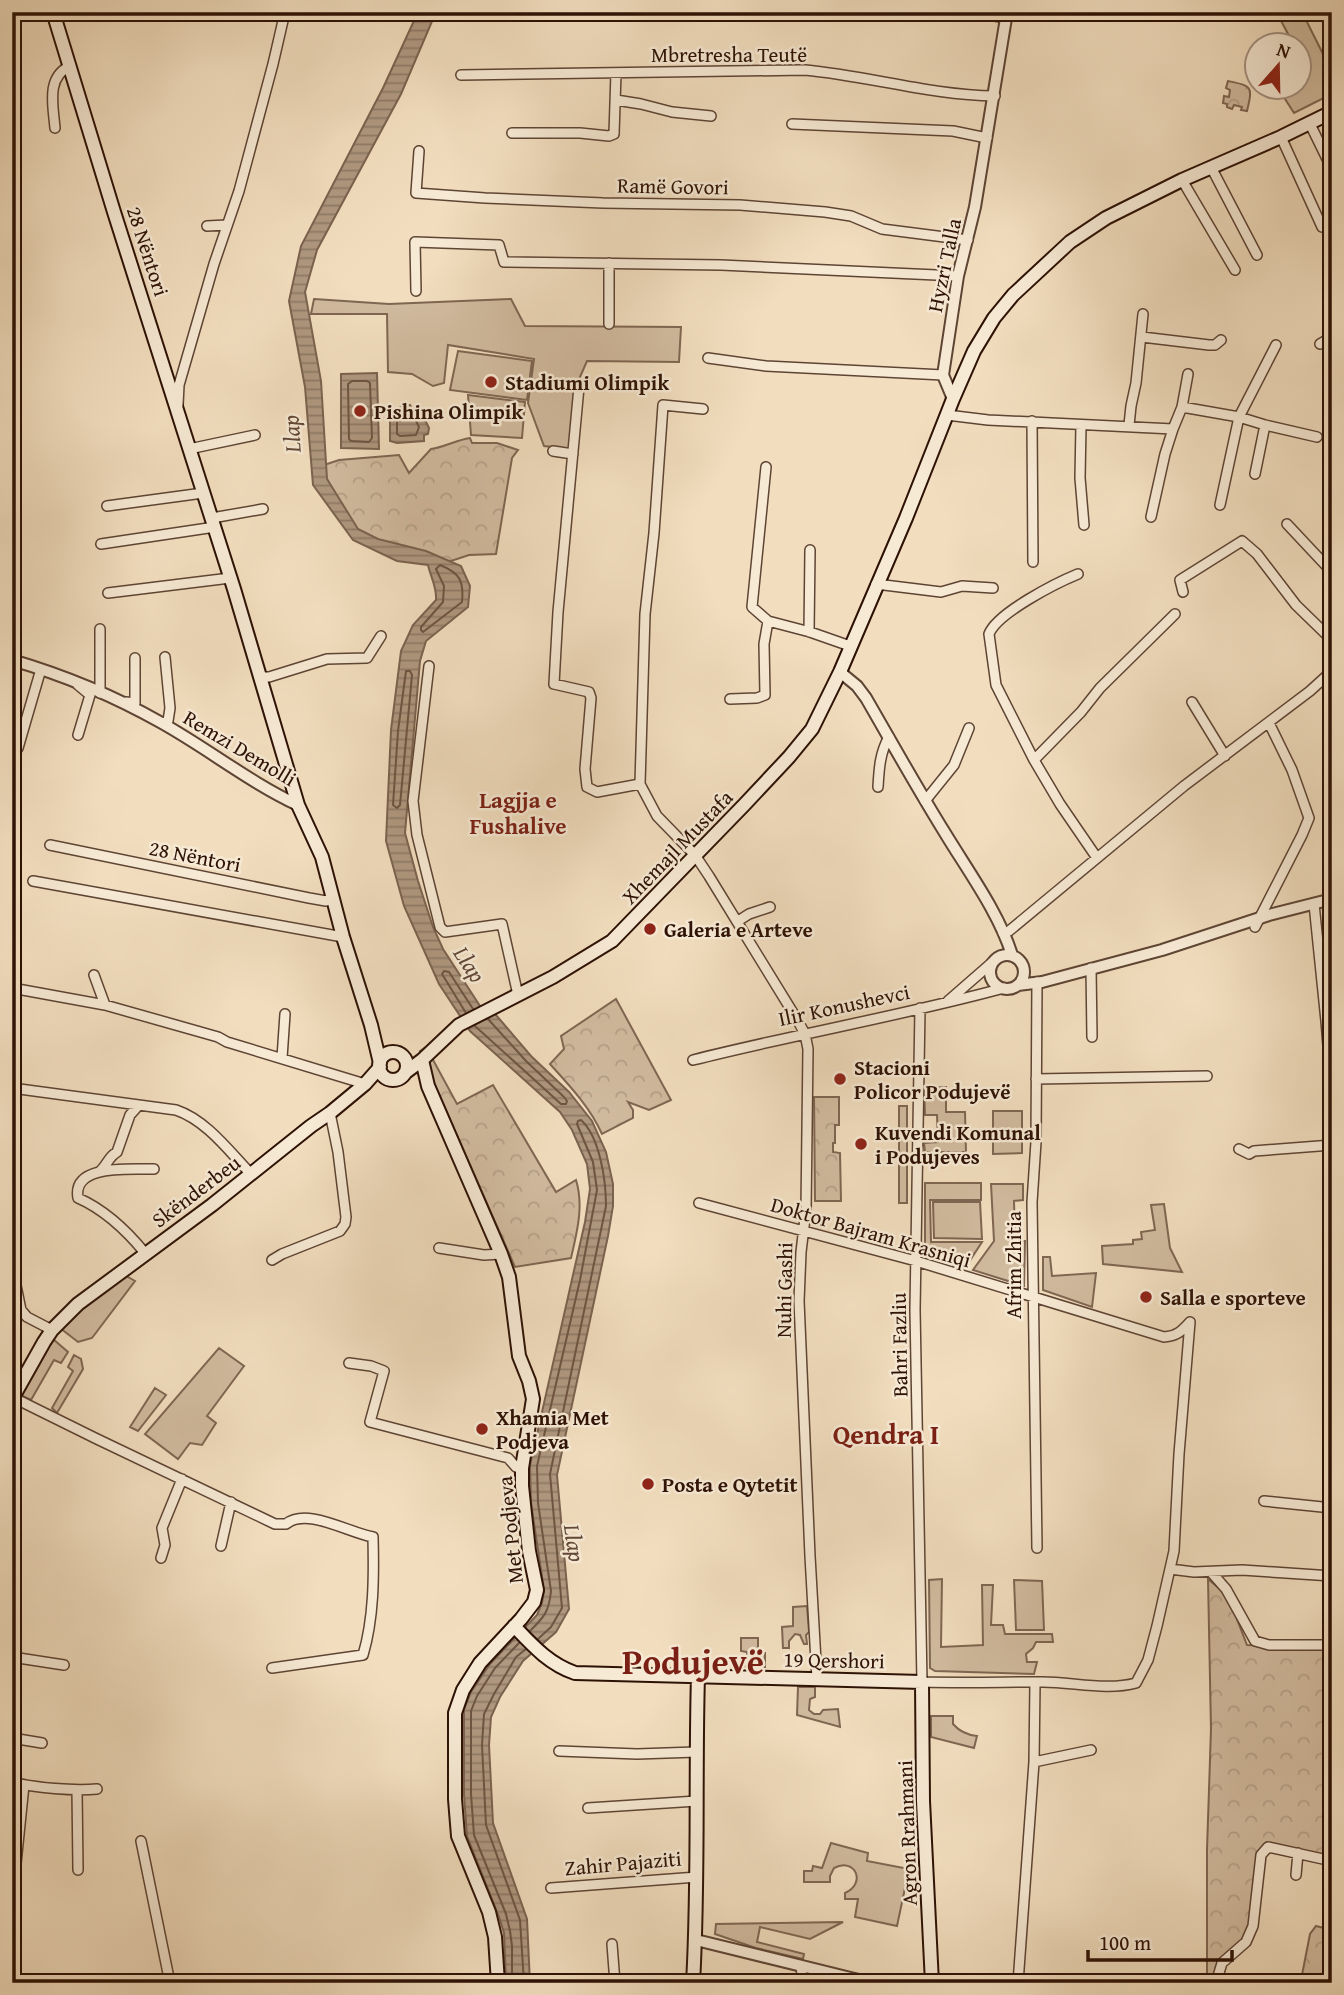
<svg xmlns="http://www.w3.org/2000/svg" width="1344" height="1995" viewBox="0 0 1344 1995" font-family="'Gentium Book Plus',serif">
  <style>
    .green { fill: #d1bb9f; stroke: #7f6652; stroke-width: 2 }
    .forest { fill: url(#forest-crowns); stroke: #7f6652; stroke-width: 2 }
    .water { fill: url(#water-rules); stroke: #7b624f; stroke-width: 2 }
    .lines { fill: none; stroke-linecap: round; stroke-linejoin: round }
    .shore { stroke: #6e5442; stroke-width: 2 }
    .minor-casing { stroke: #5e4434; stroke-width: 12 }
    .tertiary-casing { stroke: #5e4434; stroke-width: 14 }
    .secondary-casing { stroke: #2d1105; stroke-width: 16 }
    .minor { stroke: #f7ead5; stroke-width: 9 }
    .tertiary { stroke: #f7ead5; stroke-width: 10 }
    .secondary { stroke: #f7ead5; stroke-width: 12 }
    .poi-dot { fill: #8f2418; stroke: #f7ead5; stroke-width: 2.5 }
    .labels { text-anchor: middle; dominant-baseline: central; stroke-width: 5; stroke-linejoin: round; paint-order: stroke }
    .street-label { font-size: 21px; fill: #2d1105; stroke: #f7ead5 }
    .poi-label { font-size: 21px; font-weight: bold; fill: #2d1105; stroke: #f7ead5; text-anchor: start }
    .water-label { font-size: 23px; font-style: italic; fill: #614736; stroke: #f7ead5 }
    .neighbourhood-label { font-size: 23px; font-weight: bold; fill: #7a1f14; stroke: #f7ead5 }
    .district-label { font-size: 28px; font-weight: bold; fill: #7a1f14; stroke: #f7ead5 }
    .town-label { font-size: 35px; font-weight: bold; fill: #7a1f14; stroke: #f7ead5 }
  </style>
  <defs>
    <pattern id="forest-crowns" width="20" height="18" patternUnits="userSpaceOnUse" patternTransform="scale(1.75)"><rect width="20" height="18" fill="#d1bb9f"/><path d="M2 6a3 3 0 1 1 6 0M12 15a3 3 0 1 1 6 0" fill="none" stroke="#b4a087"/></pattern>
    <pattern id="water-rules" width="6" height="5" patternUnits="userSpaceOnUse" patternTransform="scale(1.75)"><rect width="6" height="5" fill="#af9880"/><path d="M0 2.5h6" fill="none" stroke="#8f7b67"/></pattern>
  </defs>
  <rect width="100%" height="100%" fill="#f2debf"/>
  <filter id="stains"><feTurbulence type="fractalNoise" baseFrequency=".00286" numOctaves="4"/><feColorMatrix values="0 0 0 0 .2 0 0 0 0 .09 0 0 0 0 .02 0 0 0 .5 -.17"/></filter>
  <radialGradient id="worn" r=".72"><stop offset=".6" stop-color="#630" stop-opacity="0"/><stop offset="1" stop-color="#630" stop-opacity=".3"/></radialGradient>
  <path class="green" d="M1304,16L1332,72V94L1294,113L1278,88H1298V46L1270,45L1288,34L1280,19L1284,17L1292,18Z
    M314,299L389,304L511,299L525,326L681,327L679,362L587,361L576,386L570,449L544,446L528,403L534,359L448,345L444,383L433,386L412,374L388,372L387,314H311Z
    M458,351L532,361L527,400L450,390Z
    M468,395L525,402L522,438L471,435Z
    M946,1087V1112H965L966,1152H925L924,1143L938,1142L937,1115H925L924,1088Z
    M899,1106H907V1203H899Z
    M993,1111H1022V1153L993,1154Z
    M925,1183H981V1200H930L931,1242H982L965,1268L925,1256Z
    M991,1184H1023V1200L1014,1201L1015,1241H1025L1024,1286L973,1270L994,1241Z
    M933,1202H980L982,1239L934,1238Z
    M1164,1204L1170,1248L1182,1272L1103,1264L1102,1246L1133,1244V1240L1142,1239L1141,1232L1155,1230L1151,1205Z
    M1043,1257H1050L1052,1276L1096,1273L1092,1307L1043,1290Z
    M121,1273L135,1281L92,1338L78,1342L60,1328Z
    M53,1339L68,1352L61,1363L54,1360L31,1400L18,1394Z
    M219,1348L244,1366L207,1416L216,1423L202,1445L190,1443L178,1459L145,1434Z
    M74,1355L81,1359L83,1369L57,1413L52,1408L73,1371L68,1367Z
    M155,1388L166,1395L138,1431L130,1427Z
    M942,1579L941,1647L983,1645L982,1585H993L991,1625H1003L1005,1634H1052L1053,1642H1036L1033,1648L1026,1654L1027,1662H1037L1034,1674L935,1671L930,1668L929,1580Z
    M1014,1580L1042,1581L1044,1630H1016Z
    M807,1606L809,1632L806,1635L807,1644H804L800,1635L795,1634L789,1641V1648H783L782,1627L793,1626V1607Z
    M741,1638H758V1653H765V1667L741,1666V1661H747V1652L741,1651Z
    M798,1687H815V1697L810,1699L809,1710L814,1714H820L823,1710L838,1709L840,1727L797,1715Z
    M931,1716H953V1724C960,1732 967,1735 977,1736L974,1748L931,1737Z
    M831,1843L868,1853L867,1861L909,1869L897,1926L855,1917L858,1899H845V1893C867,1883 855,1857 834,1868L830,1876V1882H804V1871H812L813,1866L822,1868Z
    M843,1922L810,1939L760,1927L757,1942L804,1954L803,1959L756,1948L715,1934L716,1924Z"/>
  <path class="forest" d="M1228,81C1252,86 1253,86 1247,111L1241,110L1242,107L1234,105L1232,109L1227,107V104L1223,103L1224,96L1229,97L1230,90L1226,88Z
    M470,438L472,443H497L518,450L512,458L496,554L469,555L448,562L357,534L321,482V466L339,460L399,455L409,473L431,449C445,447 456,440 470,438Z
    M616,999L671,1100L649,1110L628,1102L633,1110V1118L602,1134C590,1107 569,1085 550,1064L564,1049L561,1036Z
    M426,1047L457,1104L493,1085L556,1192L576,1180C584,1206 577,1232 571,1258L515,1267L420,1051Z
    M814,1097H839V1125H835V1143H833V1152L840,1153L841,1201H815Z
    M1208,1579L1228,1596L1247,1645L1332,1648V1859L1268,1845L1257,1853L1250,1926L1245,1937L1214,1983H1207V1850L1211,1729Z
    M1316,1926L1332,1930V1983L1301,1980L1310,1934Z"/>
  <path class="water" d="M418,12H436L401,94L317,250L305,292L321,381L327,479L358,529L378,539L426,551L461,566L470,586L468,607L426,641L420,661L405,833L418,881L433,927L443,949L480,1006L496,1015L531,1056L569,1092L592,1121L606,1152L613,1184V1206L608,1236L557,1475L569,1609L556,1632L523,1661L500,1697L491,1717L489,1745L493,1823L527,1919L530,1983H506L504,1933L499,1917L467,1836L464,1795V1709L471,1692L490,1664L537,1615L542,1603L544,1590L531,1503L530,1465L585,1222L590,1189L587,1164L572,1130L560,1112L470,1031L439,984L404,906L386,841L391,730L401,651L413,625L436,600C437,587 431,578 428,565L397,561L353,540L313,485L305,387L289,301L301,246L383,88Z
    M377,373L379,449L341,448V374Z
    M410,405L412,409L421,410L422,419L426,422L429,428L428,434L424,435V441L397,443L390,441V421L393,410L398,411L401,406Z"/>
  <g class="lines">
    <path class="shore" d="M352,381H367L370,383L372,438L369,442L351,441L349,439L348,384Z
      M406,414L414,417L419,427L416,435L400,436L397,434V419Z
      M440,565C460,573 464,581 462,602L423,632L421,630V627L443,602L444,586L436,569Z
      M406,671H410L412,675L400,805L397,808L393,805L398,731Z
      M466,1013L442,974L444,971L449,972L473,1009
      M475,1026L561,1104H566L567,1101L564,1097L526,1061L488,1019
      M530,1631C544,1617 549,1612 551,1591L538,1503L537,1466L580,1280L597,1190L593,1162L577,1124L578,1121L581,1120C600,1137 606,1181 606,1206L550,1474L562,1608L551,1627L538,1639
      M512,1983V1946L510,1931L506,1914L474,1835L471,1794V1711L477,1696L495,1668L519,1643
      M524,1983L520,1920L486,1825L482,1745L484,1714L494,1694L516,1657L526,1649"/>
    <g class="minor-casing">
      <path id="minor" d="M972,12L1006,18
        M461,75L805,70C869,76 930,95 995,96
        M616,100L641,104L672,112L711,116
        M792,124L953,131L987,138
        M1310,124L1332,169
        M55,128C53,105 46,77 70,66
        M512,133H580L609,136L614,134L616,73
        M1281,137L1322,227
        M419,151L416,193L485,198L603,203L740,205L825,212L851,216L882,229L968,240
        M1211,167L1257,255
        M1182,180L1235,270
        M207,226L226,225
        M416,291L415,242L499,245L504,262L721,265L958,276
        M609,324V263
        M1142,337L1209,345H1215L1221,340
        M1320,344L1332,337
        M708,358L766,366L943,375
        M579,387L558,612L554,684L589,692L591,698L585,769L587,787L597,792L640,784
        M178,405L179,385L214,264L239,191L273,64L285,12
        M1182,407L1239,417L1265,425L1317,437
        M703,409L663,405L654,533L645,614L640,784L657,816L695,855L709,876L798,1021L805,1034L808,1049L806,1210L801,1252L799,1301L810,1556L817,1679
        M947,415L988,420L1173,429
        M1032,421L1033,562
        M1081,425L1080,478L1084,525
        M1129,425L1131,406L1136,383L1143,314
        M189,449L255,435
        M553,451L573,454
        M766,467L752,607L768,621L810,632L850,646
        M1255,474L1265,425
        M1220,505L1239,417L1276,345
        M107,506L203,493
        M1151,517L1165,454L1173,429L1182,407L1188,374
        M212,518L263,509
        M1287,524L1332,572
        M101,544L215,527
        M1078,574C1056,583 997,613 989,634L996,685L1034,760L1060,804L1097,858
        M876,584L941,592L962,586L993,588
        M1183,592L1180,580L1242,541L1257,554L1296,605L1332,640
        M108,593L230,578
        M100,629V693
        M809,632L810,550
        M429,666L413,801L417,835L440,927L445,932L502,924L518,995
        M259,677H269L327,659L367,658L381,636
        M730,699L757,698L765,695L764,644L768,621
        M126,702L135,703V658
        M1192,702L1225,756
        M162,723L168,721L170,708L165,657
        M78,735L90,695L78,685
        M18,748L41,669
        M1034,760L1081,712L1100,688L1175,614
        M878,787C879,769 880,752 889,737
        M925,801L954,765L969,728
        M50,845L309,898L326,901L333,897
        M33,881L343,937
        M1314,904L1326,1021L1332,1095
        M738,921L749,914L770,907
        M1255,927L1302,835L1309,818L1292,770L1269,723
        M1003,933L1009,931L1184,786L1310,691L1332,671
        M1091,968L1092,1037
        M94,975L105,1005
        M1037,982L1036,1142L1032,1202L1037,1548
        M12,988L105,1005L218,1037L227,1042L365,1084
        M948,1001L995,960
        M920,1008L915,1310L922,1682C962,1683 1003,1682 1043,1682C1073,1682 1107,1691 1136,1683L1148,1660L1157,1626L1174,1551L1179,1454L1190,1322
        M282,1058L285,1014
        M693,1060C796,1034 901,1016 1004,988
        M1036,1079L1207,1076
        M12,1088L176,1110C206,1120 229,1151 250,1173
        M1239,1149L1249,1154L1254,1151L1332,1145
        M99,1172C107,1166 108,1157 117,1152L130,1115L138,1106
        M699,1203L916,1261L1164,1337C1177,1336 1182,1331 1190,1322
        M439,1248L484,1255L501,1254
        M145,1253C127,1231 103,1209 78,1198C72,1163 132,1170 154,1169
        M272,1260L282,1254L340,1231L345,1224L346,1217L338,1152L330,1113
        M12,1266L21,1310L27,1317L52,1330
        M349,1363L371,1366L384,1371L370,1422L508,1458L516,1467L522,1468
        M12,1397L97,1439L275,1524H286C307,1507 349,1533 373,1537C374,1576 374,1618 363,1655L272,1668
        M1264,1501L1332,1508
        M221,1546L231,1502
        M161,1558L165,1545L162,1528L182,1479
        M1170,1569L1194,1572L1242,1570L1332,1576
        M1211,1572L1226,1589L1255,1641L1269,1645H1332
        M12,1657L64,1665
        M12,1738L42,1743
        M559,1751L637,1754L696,1752
        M1034,1762L1091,1750
        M12,1782C35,1788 74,1791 97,1789
        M77,1790L78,1870
        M588,1808L697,1801
        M141,1841L170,1983
        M1296,1875L1298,1853
        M551,1888L697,1877
        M12,1903L24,1785
        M1329,1923L1332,1916
        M612,1944L615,1983
        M801,1966L803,1983
        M1018,1983L1034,1762L1035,1683
        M1094,1983V1979
        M1216,1983L1222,1963L1246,1942L1253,1926L1261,1855L1268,1847L1332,1861"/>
    </g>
    <g class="tertiary-casing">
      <path id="tertiary" d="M953,399L943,375L958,276L975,207L1007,12
        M12,660C63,675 114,696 160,722C207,748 249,782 298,805
        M840,672L857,686L866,698C892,743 917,788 945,833C968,871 999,913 1012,955
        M990 972a17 17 0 1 1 34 0a17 17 0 1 1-34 0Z
        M1018,985L1042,982L1162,950L1269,915L1332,899
        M696,1940L871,1983"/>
    </g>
    <g class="secondary-casing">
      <path id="secondary" d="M53,12L114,212L234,589L298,805L322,857L343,937L371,1025L380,1063
        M379 1066a14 14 0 1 1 28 0a14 14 0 1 1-28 0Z
        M422,1060L428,1086L501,1254L509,1277L519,1356L529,1381L533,1399L522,1468V1486L529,1551L537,1590L534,1602L521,1619L480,1663L463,1690L455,1713V1799L458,1836L489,1912L495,1937L498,1983
        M406,1072L422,1060L459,1025L553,977L612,941L744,805L789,757L812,729L840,672L906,518L953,399L974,351L994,318L1013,295L1070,242L1106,218L1182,180L1281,137L1332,112
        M12,1399L44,1342L52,1330L78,1304L212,1205L311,1126L330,1113L365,1084L380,1067
        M514,1626C533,1646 549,1664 575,1673L922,1682L923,1801L932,1983
        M693,1983C699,1880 695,1778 698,1676"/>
    </g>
    <use href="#minor" class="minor"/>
    <use href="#tertiary" class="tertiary"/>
    <use href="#secondary" class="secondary"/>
  </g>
  <g class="poi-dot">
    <circle cx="491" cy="382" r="7"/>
    <circle cx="360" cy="411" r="7"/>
    <circle cx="650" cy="929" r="7"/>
    <circle cx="840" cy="1079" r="7"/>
    <circle cx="861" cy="1144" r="7"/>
    <circle cx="1146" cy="1297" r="7"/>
    <circle cx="482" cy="1429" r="7"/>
    <circle cx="648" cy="1484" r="7"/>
  </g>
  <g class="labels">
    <g class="street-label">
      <text x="729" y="54">Mbretresha Teutë</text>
      <text transform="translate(673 186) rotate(1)">Ramë Govori</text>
      <text transform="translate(148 251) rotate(72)">28 Nëntori</text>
      <text transform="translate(944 265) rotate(-78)">Hyzri Talla</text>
      <text transform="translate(240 748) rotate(31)">Remzi Demolli</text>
      <text transform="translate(677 847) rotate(-46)">Xhemajl Mustafa</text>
      <text transform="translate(195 856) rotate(11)">28 Nëntori</text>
      <text transform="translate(844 1005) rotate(-12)">Ilir Konushevci</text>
      <text transform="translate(196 1191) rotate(-37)">Skënderbeu</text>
      <text transform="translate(871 1232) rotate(16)">Doktor Bajram Krasniqi</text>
      <text transform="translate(1013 1265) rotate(-90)">Afrim Zhitia</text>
      <text transform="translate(784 1290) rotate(-89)">Nuhi Gashi</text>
      <text transform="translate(899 1345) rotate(-91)">Bahri Fazliu</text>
      <text transform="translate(510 1530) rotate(-96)">Met Podjeva</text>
      <text transform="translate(834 1660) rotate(1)">19 Qershori</text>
      <text transform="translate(907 1833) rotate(-92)">Agron Rrahmani</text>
      <text transform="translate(623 1863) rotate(-5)">Zahir Pajaziti</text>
    </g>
    <g class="poi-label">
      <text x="505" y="382">Stadiumi Olimpik</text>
      <text x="374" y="411">Pishina Olimpik</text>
      <text x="664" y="929">Galeria e Arteve</text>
      <text x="854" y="1067">Stacioni<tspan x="854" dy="24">Policor Podujevë</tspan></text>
      <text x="875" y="1132">Kuvendi Komunal<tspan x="875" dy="24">i Podujeves</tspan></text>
      <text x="1160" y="1297">Salla e sporteve</text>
      <text x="496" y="1417">Xhamia Met<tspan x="496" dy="24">Podjeva</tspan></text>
      <text x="662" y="1484">Posta e Qytetit</text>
    </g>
    <g class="water-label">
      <text transform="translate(291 434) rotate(-94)">Llap</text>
      <text transform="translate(470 964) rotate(57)">Llap</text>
      <text transform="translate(575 1543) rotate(81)">Llap</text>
    </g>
    <g class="neighbourhood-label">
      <text x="518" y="799">Lagjja e<tspan x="518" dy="26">Fushalive</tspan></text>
    </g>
    <g class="district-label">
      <text x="886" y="1433">Qendra I</text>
    </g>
    <g class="town-label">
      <text x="693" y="1661">Podujevë</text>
    </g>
  </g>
  <rect width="1344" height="1995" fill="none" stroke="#f2debf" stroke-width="42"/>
  <rect x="14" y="14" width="1316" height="1967" fill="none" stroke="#2d1105" stroke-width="3.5"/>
  <rect x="21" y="21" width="1302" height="1953" fill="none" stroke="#2d1105" stroke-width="2"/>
  <g transform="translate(1278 66) rotate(20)"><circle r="33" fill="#f7ead5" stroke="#a69382" stroke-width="2"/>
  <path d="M0-5L12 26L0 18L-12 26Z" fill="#8f2418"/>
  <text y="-10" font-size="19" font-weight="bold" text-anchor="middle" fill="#2d1105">N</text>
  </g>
  <path d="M1088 1950v10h144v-10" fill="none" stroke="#2d1105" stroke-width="3.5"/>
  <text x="1099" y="1950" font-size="21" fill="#2d1105" stroke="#f7ead5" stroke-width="5" paint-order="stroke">100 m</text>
  <rect width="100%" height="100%" filter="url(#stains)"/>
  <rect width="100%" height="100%" fill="url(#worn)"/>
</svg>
